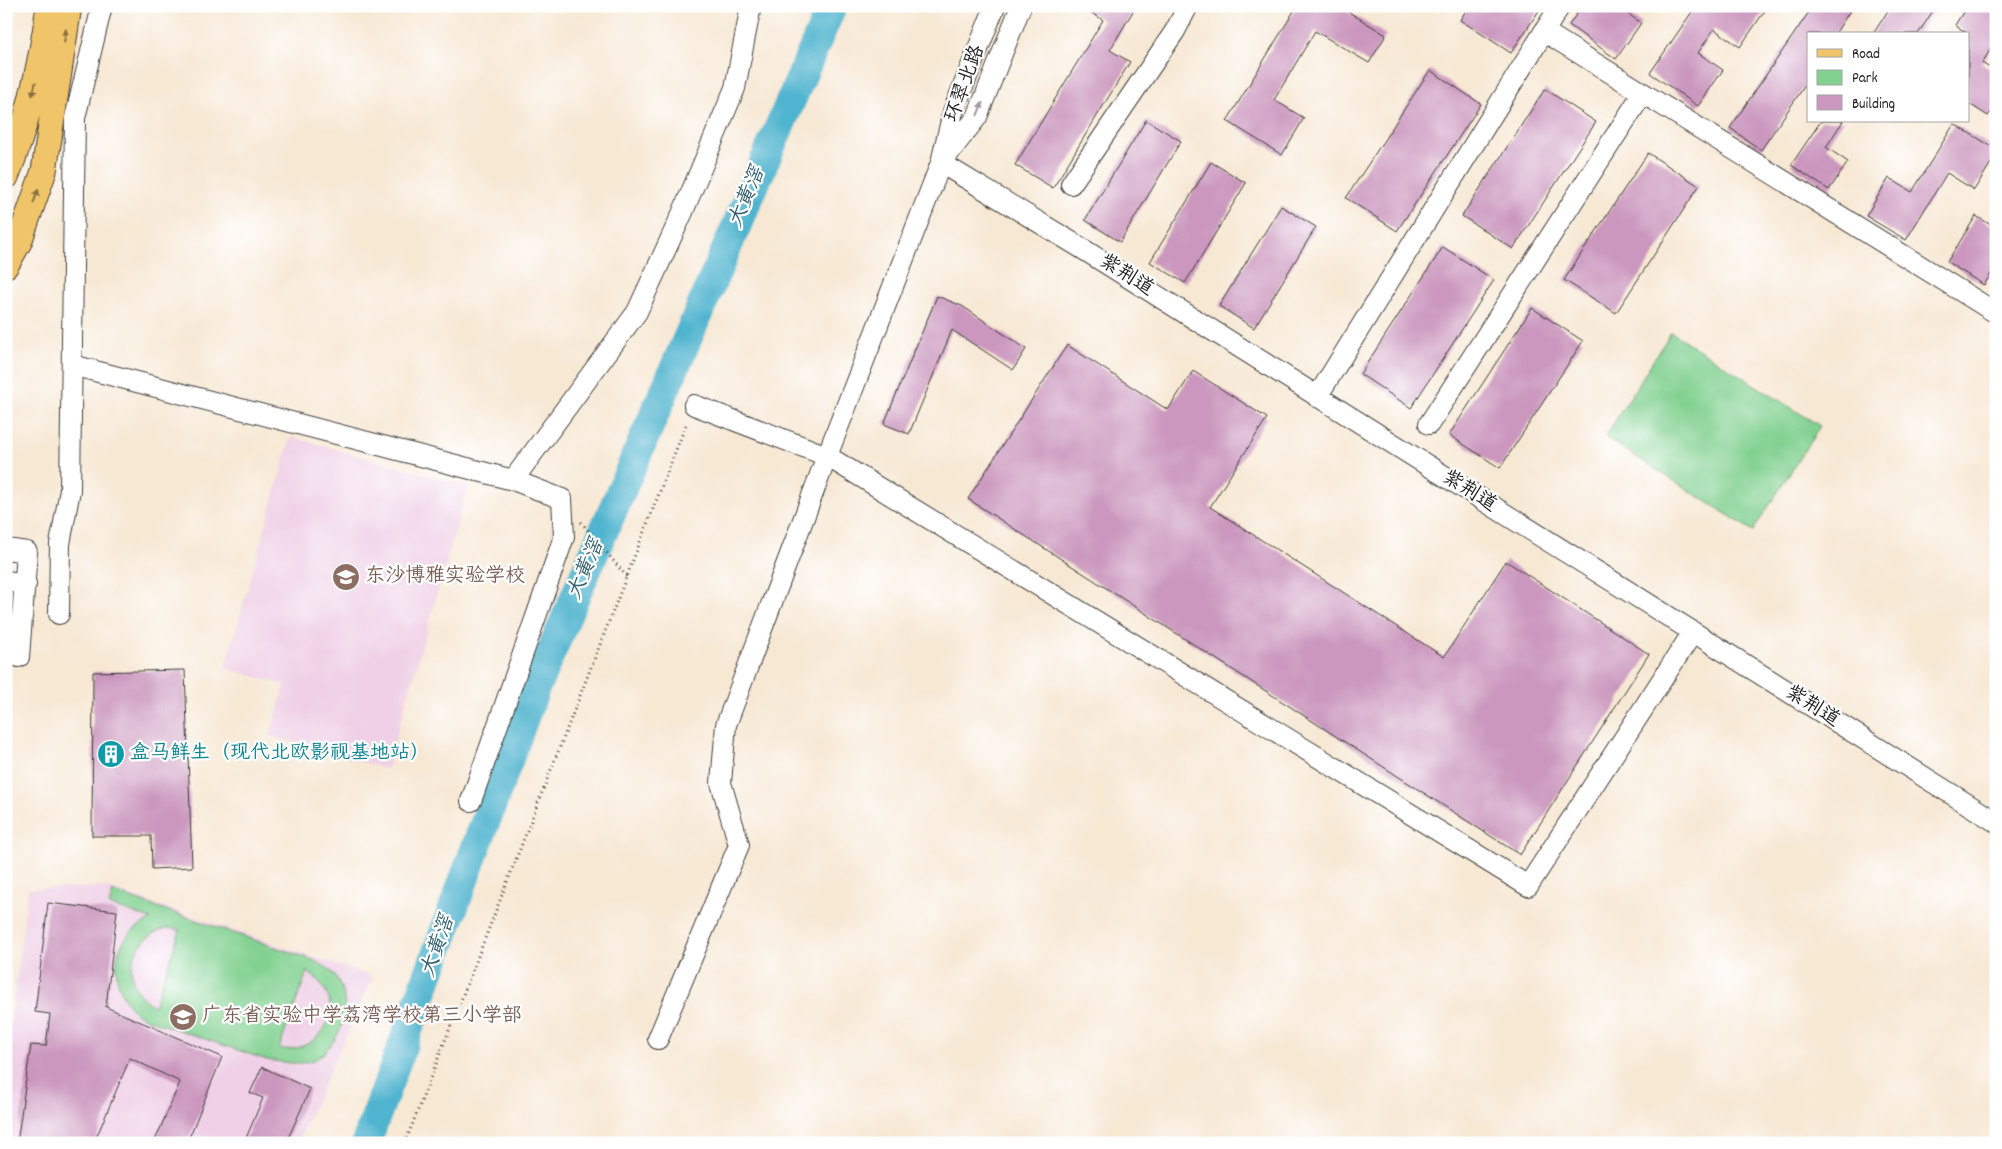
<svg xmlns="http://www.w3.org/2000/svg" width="2002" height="1149" viewBox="0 0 2002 1149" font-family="Dekko,'LXGW WenKai TC',sans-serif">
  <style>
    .built { fill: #efd0e6 }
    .green { fill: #82d191; stroke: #4f7656; fill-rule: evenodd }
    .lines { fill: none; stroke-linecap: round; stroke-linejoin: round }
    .river { stroke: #50b4cf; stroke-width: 30 }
    .building { fill: #cb97be }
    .minor-casing { stroke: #3d3b38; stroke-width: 22 }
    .major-casing { stroke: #3d3b38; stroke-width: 27 }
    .path { stroke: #3d3b38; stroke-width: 3; stroke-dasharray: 1 4; stroke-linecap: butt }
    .minor { stroke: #fff; stroke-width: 20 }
    .major { stroke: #f0c469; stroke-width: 25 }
    .oneway { fill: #867042 }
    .oneway2 { fill: #999 }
    .labels { text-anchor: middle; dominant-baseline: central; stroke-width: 4.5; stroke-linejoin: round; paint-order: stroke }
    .street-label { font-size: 20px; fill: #1c1c1c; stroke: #fff }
    .education-label { font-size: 20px; fill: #785e54; stroke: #fff; text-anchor: start }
    .culture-label { font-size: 20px; fill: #0d838f; stroke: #fff; text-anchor: start }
    .water-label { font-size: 21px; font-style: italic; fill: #33606d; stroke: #fff }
  </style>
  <rect width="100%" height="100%" fill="#fff"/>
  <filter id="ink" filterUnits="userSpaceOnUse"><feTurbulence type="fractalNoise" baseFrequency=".02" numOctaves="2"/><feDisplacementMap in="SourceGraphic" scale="10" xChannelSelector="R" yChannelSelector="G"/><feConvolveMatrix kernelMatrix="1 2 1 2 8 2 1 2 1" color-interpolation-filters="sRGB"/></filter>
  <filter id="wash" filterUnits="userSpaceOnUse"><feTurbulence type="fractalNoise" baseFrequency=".0096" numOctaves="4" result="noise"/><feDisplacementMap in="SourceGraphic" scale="20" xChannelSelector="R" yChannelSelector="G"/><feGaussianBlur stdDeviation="1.12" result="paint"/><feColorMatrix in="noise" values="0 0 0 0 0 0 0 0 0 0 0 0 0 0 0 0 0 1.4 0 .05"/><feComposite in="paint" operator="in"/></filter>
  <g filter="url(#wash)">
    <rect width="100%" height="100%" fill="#f7e8d4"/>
    <path class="built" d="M291,437L468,486L387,769L270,736L285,685L225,668Z
      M105,887L373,977L297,1143H6V1057L28,889Z"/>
    <path class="green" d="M1671,332L1820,426L1753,531L1605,437Z
      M113,892L313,960C318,963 325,966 330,970C349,989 349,1021 333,1042C328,1049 322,1056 314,1060C299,1066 283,1062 267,1060L149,1020C143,1017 136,1014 132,1009C115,990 110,959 126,938C132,929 142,925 151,919L109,905ZM168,928L180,930L154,1006C117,986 129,937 168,928ZM307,972C350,998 328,1053 279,1049Z"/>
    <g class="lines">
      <path class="river" d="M366,1143L534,691L832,6"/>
    </g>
    <g id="blocks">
      <path class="building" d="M1080,6H1136L1110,50L1130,62L1053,188L1015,165L1103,20Z
        M1297,6H1339L1386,35L1369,63L1315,31L1274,100L1304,118L1282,155L1227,121Z
        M1469,6H1542L1511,53L1460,20Z
        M1582,6H1617L1641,23L1616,59L1569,25Z
        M1696,6H1768L1740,47L1714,29L1698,53L1723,70L1698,106L1650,73Z
        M1813,6H1853L1835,34H1808V81L1761,150L1730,128Z
        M1891,6H1936L1918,34H1873Z
        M1967,6H1996V41L1982,63L1996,72V104L1988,116L1968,103V34L1955,25Z
        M1430,70L1481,104L1397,231L1346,198Z
        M1545,89L1596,122L1513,249L1462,216Z
        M1146,120L1181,141L1120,242L1085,220Z
        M1821,121H1843L1826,147L1848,162L1829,190L1791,165Z
        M1954,124L1996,149V155L1974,190L1947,173L1906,240L1866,216L1889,178L1912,192Z
        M1648,153L1699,186L1616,313L1564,280Z
        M1211,162L1246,183L1185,283L1150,262Z
        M1281,206L1316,227L1254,328L1219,306Z
        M1976,216L1996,228V266L1984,285L1947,262Z
        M1443,247L1494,280L1411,408L1360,374Z
        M937,296L962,306L1026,349L1013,370L952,330L909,434L884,424Z
        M1532,308L1583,341L1500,468L1449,435Z
        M1067,345L1168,410L1193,371L1267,418L1210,507L1444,657L1506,561L1649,654L1520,855L968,499Z
        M185,670L192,867L152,869L151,836H92L93,672Z
        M48,903L117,911L106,1007L222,1057L187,1143H154L180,1082L130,1058L94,1143H17L31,1045L46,1046L50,1014L35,1012Z
        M262,1067L310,1089L286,1143H244L263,1098L250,1093Z"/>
    </g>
  </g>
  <g filter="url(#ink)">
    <use href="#blocks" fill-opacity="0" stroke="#3d3b38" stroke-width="1"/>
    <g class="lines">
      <g class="minor-casing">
        <path id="minor" d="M1545,32L1996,313
          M942,158L953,112L995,6
          M941,163L1078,246L1996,822
          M1071,184L1175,31L1188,6
          M72,365L513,480L562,499L564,537L471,801
          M1317,397L1560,6
          M694,405L827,456L1528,886L1693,632
          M1429,424L1643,93
          M513,480L637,312L682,214L735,88L751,6
          M6,549L27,552L19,657
          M6,581L26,584
          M59,614L60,544L70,490L75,118L102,6
          M658,1039L739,845L721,783L726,725L827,456L941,163L977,117L1021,6"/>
      </g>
      <g class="major-casing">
        <path id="major" d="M6,177C28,123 41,64 49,6
          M6,265L19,242L44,171L69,6"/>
      </g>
      <path class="path" d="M581,522L627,577
        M405,1143L687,422"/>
      <use href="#minor" class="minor"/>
      <use href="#major" class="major"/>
    </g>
    <defs><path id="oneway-solid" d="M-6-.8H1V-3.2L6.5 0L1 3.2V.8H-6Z" transform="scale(1.25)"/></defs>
    <g class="oneway">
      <use href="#oneway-solid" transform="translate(65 36) rotate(-83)"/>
      <use href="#oneway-solid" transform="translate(34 89) rotate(104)"/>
      <use href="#oneway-solid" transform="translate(36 196) rotate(-70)"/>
    </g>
    <use class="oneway2" href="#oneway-solid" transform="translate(980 109) rotate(-68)"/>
  </g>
  <defs>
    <g id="school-disc" transform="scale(1.4375)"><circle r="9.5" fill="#8d6e63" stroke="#fff"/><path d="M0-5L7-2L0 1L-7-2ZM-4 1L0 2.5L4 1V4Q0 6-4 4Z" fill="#fff"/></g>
    <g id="building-disc" transform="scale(1.4375)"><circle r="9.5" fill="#0f9aa8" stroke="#fff"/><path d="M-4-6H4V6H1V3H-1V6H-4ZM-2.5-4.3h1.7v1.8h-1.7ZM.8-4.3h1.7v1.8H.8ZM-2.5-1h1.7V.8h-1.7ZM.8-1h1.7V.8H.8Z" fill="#fff"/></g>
  </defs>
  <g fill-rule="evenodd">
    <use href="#school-disc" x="346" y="577"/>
    <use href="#building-disc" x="111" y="754"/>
    <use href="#school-disc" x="183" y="1017"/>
  </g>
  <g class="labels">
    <g class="street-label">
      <text transform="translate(966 84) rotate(-70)">环翠北路</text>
      <text transform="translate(1126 276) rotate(32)">紫荆道</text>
      <text transform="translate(1469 492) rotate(32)">紫荆道</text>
      <text transform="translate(1812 707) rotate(32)">紫荆道</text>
    </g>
    <g class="education-label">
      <text x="365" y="577">东沙博雅实验学校</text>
      <text x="202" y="1017">广东省实验中学荔湾学校第三小学部</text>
    </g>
    <g class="culture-label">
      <text x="130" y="754">盒马鲜生（现代北欧影视基地站）</text>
    </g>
    <g class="water-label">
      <text transform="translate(748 198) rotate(-67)">大黄滘</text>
      <text transform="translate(587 570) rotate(-67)">大黄滘</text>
      <text transform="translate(439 947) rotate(-70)">大黄滘</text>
    </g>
  </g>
  <rect width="2002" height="1149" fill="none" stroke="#fff" stroke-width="25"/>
  <rect x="1807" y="32" width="162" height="90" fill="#ffffff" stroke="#a4a4a4"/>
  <rect x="1817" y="49" width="25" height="8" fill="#f0c469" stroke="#a4a4a4"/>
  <text x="1852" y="58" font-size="15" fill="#1c1c1c">Road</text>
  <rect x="1817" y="70" width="25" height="15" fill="#82d191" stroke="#a4a4a4"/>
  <text x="1852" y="82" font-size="15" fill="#1c1c1c">Park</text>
  <rect x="1817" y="95" width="25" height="15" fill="#cb97be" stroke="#a4a4a4"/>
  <text x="1852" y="108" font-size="15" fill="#1c1c1c">Building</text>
</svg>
